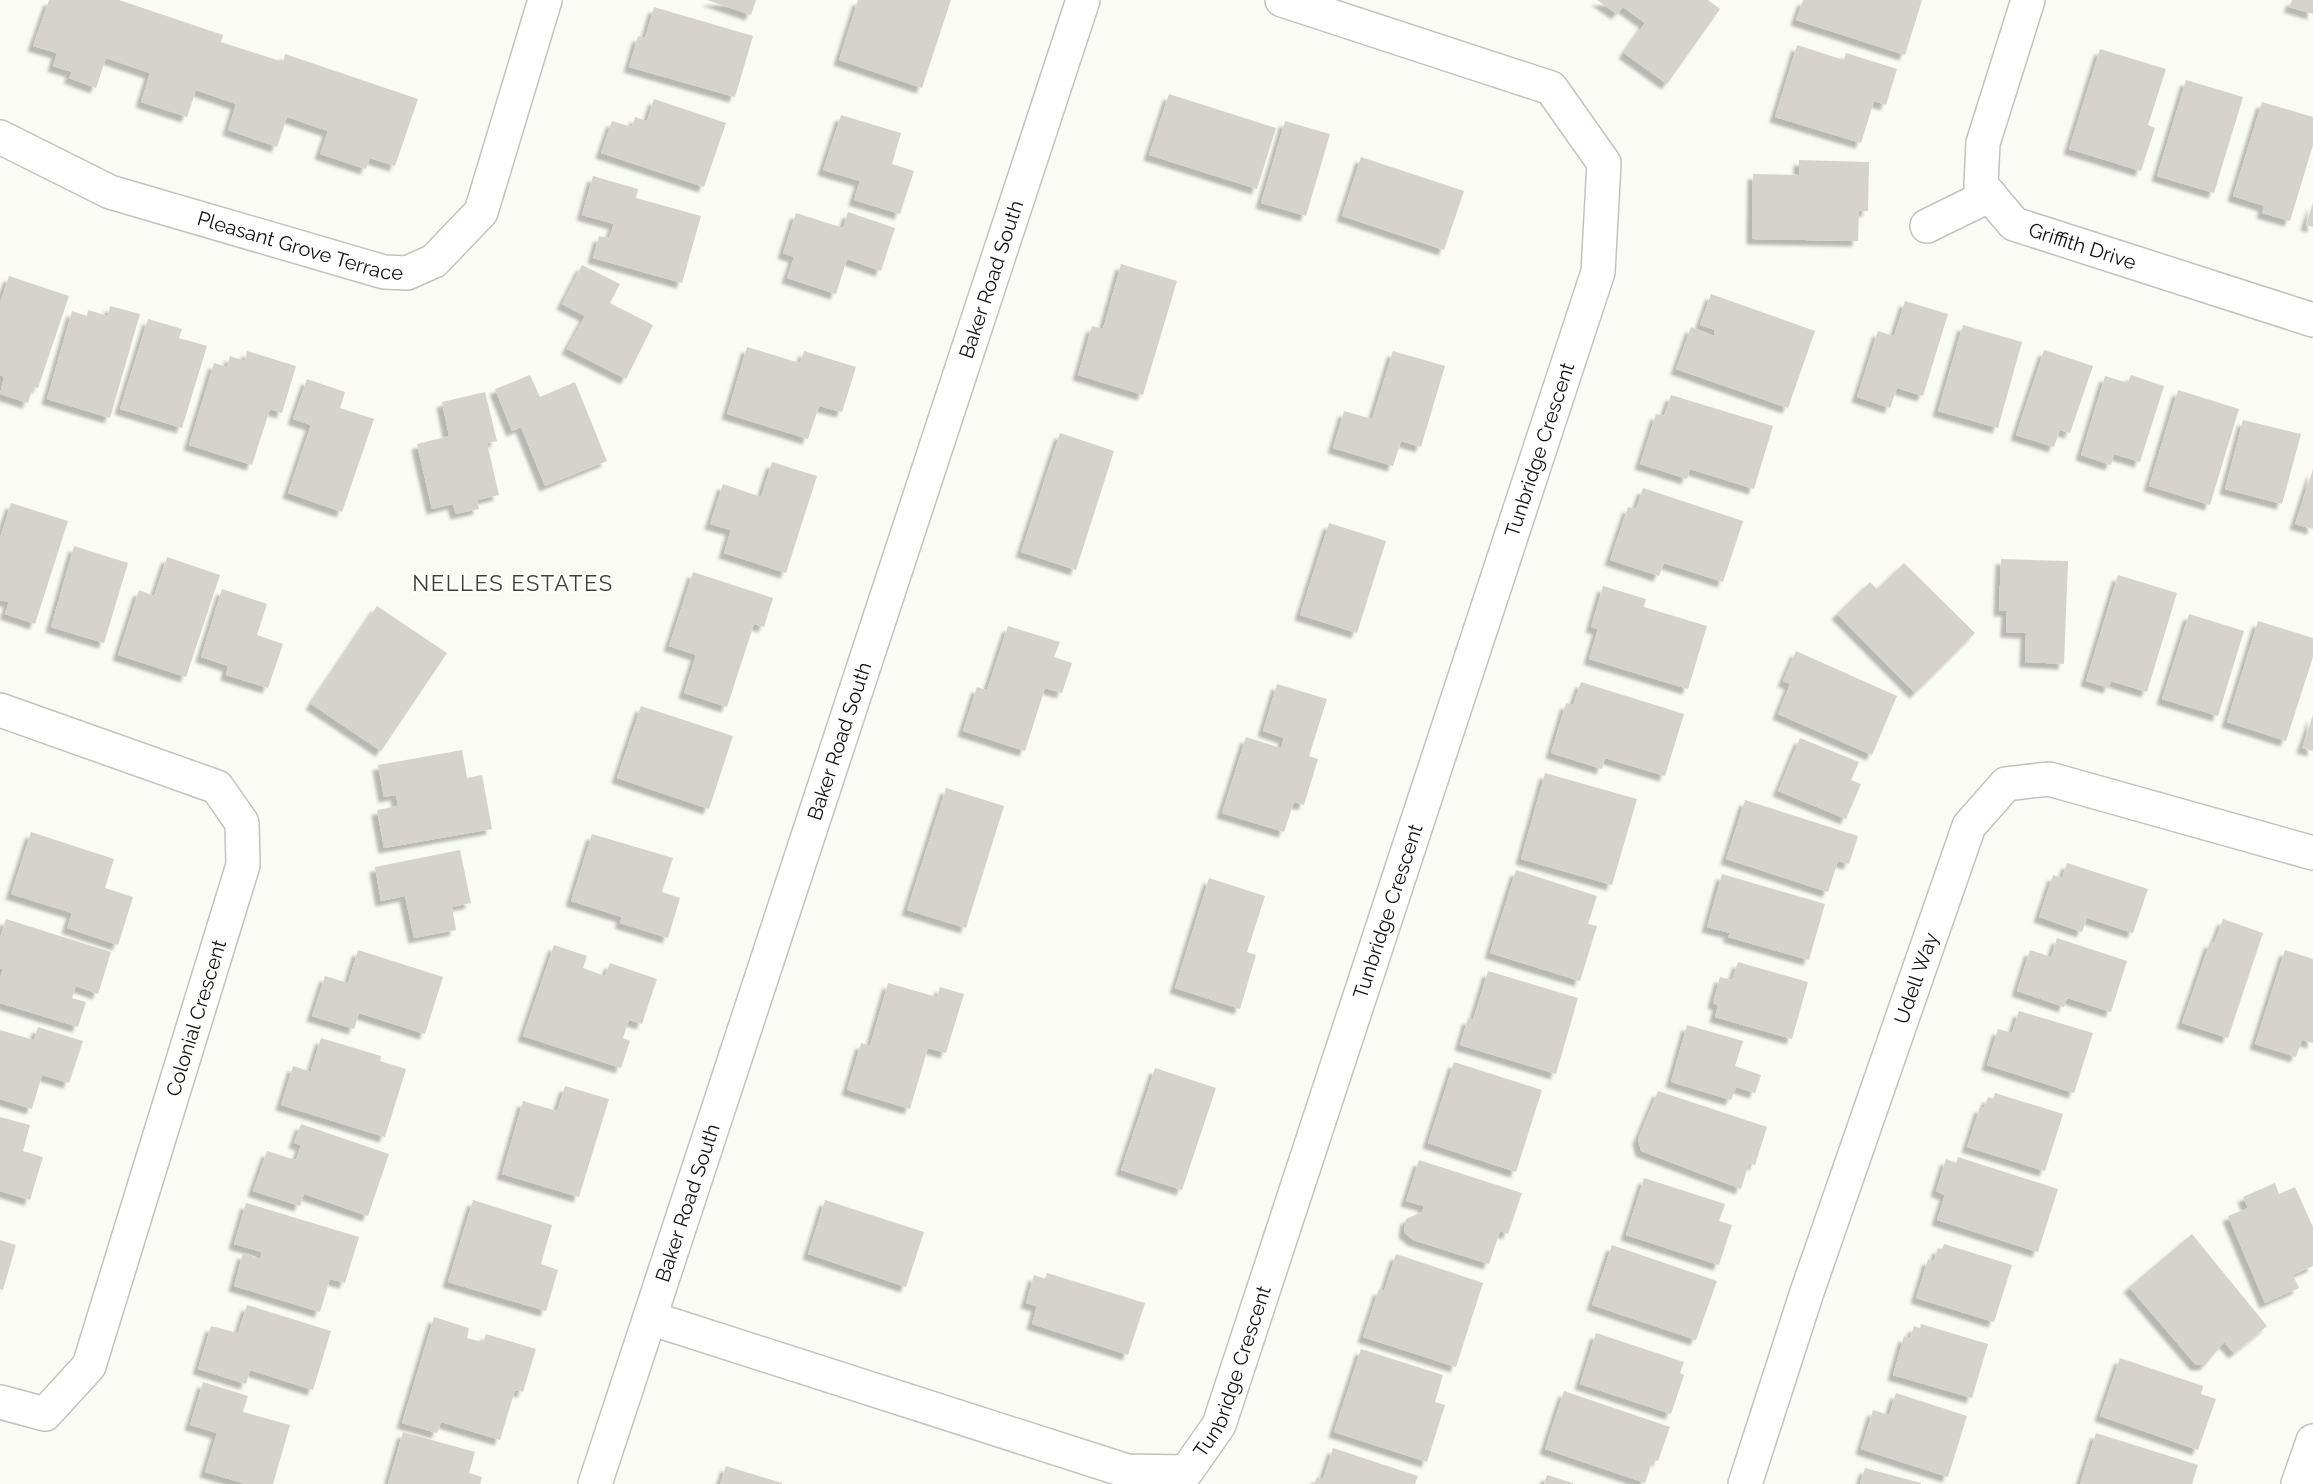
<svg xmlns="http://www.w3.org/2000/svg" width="2313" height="1484" viewBox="0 0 2313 1484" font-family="Raleway,sans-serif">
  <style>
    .building { fill: #d6d3ce; filter: url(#shadow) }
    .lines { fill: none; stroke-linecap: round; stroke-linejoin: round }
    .minor-casing { stroke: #c2c3be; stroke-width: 36 }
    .minor { stroke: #fff; stroke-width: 33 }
    .labels { text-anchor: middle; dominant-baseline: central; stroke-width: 4.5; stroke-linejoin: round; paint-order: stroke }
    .street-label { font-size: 20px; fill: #10100e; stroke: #fffffe }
    .quarter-label { font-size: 22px; letter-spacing: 1.5px; fill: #3e3f3a; stroke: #fffffe }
  </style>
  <defs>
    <filter id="shadow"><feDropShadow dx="-5.5" dy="5.5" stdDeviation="1.5" flood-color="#0004"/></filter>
  </defs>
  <rect width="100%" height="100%" fill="#fafbf5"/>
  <path class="building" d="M49,0H119L223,35L221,42L283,62L285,54L418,99L395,166L370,158L366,169L320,154L328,131L287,117L277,147L228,130L236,104L196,90L187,117L141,102L150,73L106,58L96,88L69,78L72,72L53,66L57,53L33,46Z
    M707,0H756L751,15Z
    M858,0H951L922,88L839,60Z
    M1597,0H1708L1720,9L1667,84L1624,53L1645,23L1623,7L1617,14Z
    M1803,0H1922L1905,55L1796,20Z
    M2292,0H2313V14L2289,7Z
    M654,7L753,36L735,97L629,67L638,36L645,38Z
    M1797,45L1844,60L1846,53L1897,69L1886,105L1874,101L1861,143L1775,117Z
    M2100,49L2166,69L2148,125L2155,128L2141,171L2069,149Z
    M2186,80L2243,97L2214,193L2157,176Z
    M1169,94L1276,128L1257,189L1149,155Z
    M654,99L726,123L704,187L601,153L612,121L632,127L635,117L647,121Z
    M2262,102L2313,117V145L2290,221L2262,213L2264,206L2233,196Z
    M841,115L901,133L892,164L914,171L900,214L854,200L860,181L823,170Z
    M1285,121L1330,134L1306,216L1261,203Z
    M1361,157L1464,191L1444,250L1342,216Z
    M1799,160L1869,162L1868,211H1859L1858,241L1752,239L1753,174L1799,175Z
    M593,176L638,189L636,198L701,216L682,283L593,258L599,236L609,238L614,224L582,215Z
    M2313,203V227L2306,225Z
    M848,212L895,228L881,271L847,259L836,294L787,278L794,257L783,253L796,213L843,228Z
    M1121,264L1177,281L1143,395L1078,375L1092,326L1103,329Z
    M582,265L620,284L610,303L653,325L626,379L567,349L585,316L562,304Z
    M9,276L69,296L38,388L33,387L28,403L0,394L4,377L0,375V303Z
    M1711,294L1815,331L1788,408L1676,369L1691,327L1714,336L1715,330L1700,325Z
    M1905,301L1948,314L1923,396L1897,388L1890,408L1857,397L1878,331L1894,336Z
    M110,306L140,314L110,418L47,399L72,311L87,316L88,310L108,316Z
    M148,319L182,329L179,338L207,346L182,428L120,409Z
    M1963,325L2022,342L1998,428L1938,411Z
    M747,347L800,363L804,351L856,367L842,412L819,406L808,439L727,414Z
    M2044,350L2093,366L2070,433L2060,430L2054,447L2016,435Z
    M247,351L296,366L282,413L270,409L252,465L189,445L214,363L227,367L230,356L245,361Z
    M1393,351L1445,366L1421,447L1401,441L1393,466L1333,448L1344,411L1372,419Z
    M530,375L540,397L575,382L607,461L545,486L521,427L512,431L495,389Z
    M2131,375L2164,386L2140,462L2114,454L2111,465L2081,455L2105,376L2128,383Z
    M307,379L345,392L340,408L374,419L342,512L288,493L311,425L293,419Z
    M2178,390L2239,409L2210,505L2149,486Z
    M485,392L497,441L487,443L499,495L477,500L479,509L456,514L453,504L432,509L417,444L449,436L442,402Z
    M1671,395L1773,426L1754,489L1690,469L1687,479L1640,464L1656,414L1664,416Z
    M2243,420L2301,434L2282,504L2225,489Z
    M1060,433L1114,451L1076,570L1021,552Z
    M772,462L817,476L786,573L724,553L731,530L710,524L723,484L761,497Z
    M2313,469V529L2295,524Z
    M1643,488L1743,521L1723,582L1664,563L1659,576L1610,560L1628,507L1636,509Z
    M11,503L68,521L35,624L5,614L9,602L0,600V538Z
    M1329,523L1386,541L1357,633L1300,615Z
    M74,546L128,563L104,643L51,627Z
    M167,557L220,575L186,677L118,655L139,590L154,596Z
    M2001,559L2068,561L2064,664L2025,662L2026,633L2006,632L2007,611H1999Z
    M1904,563L1975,633L1915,693L1837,614L1870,582L1877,589Z
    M693,572L773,598L764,627L754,624L727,707L684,693L696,655L669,646Z
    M2118,575L2177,593L2147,692L2111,681L2109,688L2086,681Z
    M1603,586L1646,599L1644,607L1707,626L1688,689L1589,659L1598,629L1591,627Z
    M222,589L267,604L257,635L283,644L268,688L226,675L228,666L201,657Z
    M377,606L447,653L381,751L311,704Z
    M2189,614L2244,631L2218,716L2162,699Z
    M2258,621L2313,638V657L2286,741L2227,722Z
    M1008,626L1060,642L1054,657L1072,663L1062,693L1045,688L1025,751L963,731L977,687L987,690Z
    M1796,651L1897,696L1872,755L1778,714L1790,684L1783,681Z
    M1581,682L1684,714L1665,776L1605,758L1602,769L1551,753L1566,703L1573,705Z
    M1277,684L1327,699L1309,756L1318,759L1304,805L1294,802L1284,832L1222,813L1246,737L1281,748L1284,738L1263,731Z
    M641,706L733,736L709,809L617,778Z
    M2313,715V751L2302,748Z
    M1800,738L1859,762L1851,780L1861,784L1846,819L1778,791Z
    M462,750L467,778L482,775L492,829L384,848L377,810L398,806L396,795L384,797L378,765Z
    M1545,773L1637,799L1612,885L1521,859Z
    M946,788L1004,806L966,928L907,910Z
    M1745,800L1858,836L1849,864L1838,861L1828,892L1726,859Z
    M31,832L114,859L105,888L133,897L118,945L67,928L72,913L11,894Z
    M592,834L673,858L662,892L680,898L668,938L620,923L622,917L571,901Z
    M460,850L471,903L452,907L456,930L414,938L405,896L381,901L375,867Z
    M2067,863L2148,889L2133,933L2087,918L2082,932L2039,917L2053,875L2062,878Z
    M1516,870L1597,896L1588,924L1597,926L1580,981L1490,953Z
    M1722,874L1825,904L1809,960L1728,937L1730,933L1707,927Z
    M1209,878L1265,896L1247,952L1256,955L1240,1009L1175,988Z
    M6,919L111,952L98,994L76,986L72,998L86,1002L78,1027L0,1003V979L3,969L0,968V938Z
    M2223,919L2263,933L2228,1038L2182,1023L2210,942L2214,943Z
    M2057,938L2127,961L2111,1012L2067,998L2064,1007L2017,991L2030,950L2051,957Z
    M554,945L587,956L583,968L605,976L610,963L657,979L642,1024L629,1020L623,1038L630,1041L621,1068L523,1036Z
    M358,950L443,977L425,1034L359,1013L354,1029L312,1016L325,976L348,983Z
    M2285,950L2313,959V1043L2302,1040L2296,1057L2255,1044Z
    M1738,962L1808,982L1792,1039L1715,1017L1718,1005L1713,1003L1720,977L1732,980Z
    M1488,971L1578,998L1556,1074L1460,1045L1468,1018L1473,1020Z
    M888,983L937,997L940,987L964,994L946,1053L928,1048L910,1109L847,1090L861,1043L870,1046Z
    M2019,1011L2093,1033L2074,1093L1987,1065L1998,1029L2012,1033Z
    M1687,1025L1743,1041L1735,1066L1761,1075L1755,1093L1736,1087L1731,1100L1671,1082Z
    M38,1027L83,1041L69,1083L42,1075L32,1109L0,1099V1030L34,1040Z
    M321,1038L381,1056L380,1061L406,1069L385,1137L281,1105L293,1066L316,1073L311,1070Z
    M1454,1062L1542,1090L1516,1172L1428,1143Z
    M1155,1068L1216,1088L1182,1190L1121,1170Z
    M565,1086L609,1099L579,1197L502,1174L523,1101L557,1111Z
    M1658,1091L1767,1127L1755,1165L1749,1163L1741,1189L1641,1151L1638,1139Z
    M1995,1093L2063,1114L2045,1171L1967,1147L1980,1107L1984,1108L1988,1097L1993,1099Z
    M0,1117L30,1125L23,1151L43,1157L30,1200L0,1191Z
    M301,1124L389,1154L368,1216L304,1194L300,1206L253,1191L267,1151L296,1160L301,1145L294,1143Z
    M1958,1157L2058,1189L2038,1252L1937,1220L1945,1195L1936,1191L1946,1159L1956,1163Z
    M1419,1160L1522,1193L1508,1234L1500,1231L1489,1264L1413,1240L1404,1232L1406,1219L1422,1212L1424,1206L1406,1201Z
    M1644,1178L1725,1204L1719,1221L1732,1225L1719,1265L1626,1235Z
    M2275,1183L2279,1194L2295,1187L2313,1227V1266L2293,1275L2299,1288L2265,1303L2228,1216L2248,1208L2243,1197Z
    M473,1200L552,1225L541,1264L558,1270L546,1311L448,1282Z
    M825,1200L924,1232L906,1287L808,1254Z
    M246,1203L359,1237L345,1283L330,1279L320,1312L234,1286L243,1253L260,1259L262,1252L234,1244Z
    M2192,1234L2267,1326L2234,1353L2224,1342L2205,1365H2196L2129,1287Z
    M0,1240L16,1245L3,1290L0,1289Z
    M1944,1244L2012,1265L1994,1322L1916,1298L1928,1259L1934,1261L1938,1248L1942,1249Z
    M1612,1245L1717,1281L1696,1340L1592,1305Z
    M1396,1254L1483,1283L1456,1367L1363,1337L1379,1289L1384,1291Z
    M1047,1273L1145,1303L1128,1355L1032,1324L1037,1306L1026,1303L1034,1275L1045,1279Z
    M247,1305L331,1331L313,1390L250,1370L246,1384L198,1369L211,1326L238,1333Z
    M434,1317L469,1328L467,1338L483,1342L486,1334L536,1349L523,1392L515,1390L500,1440L441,1422L437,1433L402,1423Z
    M1921,1324L1988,1344L1972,1398L1893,1375L1904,1336L1910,1338L1914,1326L1920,1328Z
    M1596,1333L1684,1362L1680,1373L1684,1375L1671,1414L1580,1384Z
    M1361,1349L1443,1375L1435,1402L1445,1405L1427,1462L1334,1432Z
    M2120,1358L2203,1386L2201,1394L2216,1399L2198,1450L2100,1416Z
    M203,1382L248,1396L243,1412L290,1425L273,1484H246L205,1472L217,1433L190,1425Z
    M1564,1391L1670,1427L1658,1461L1653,1459L1645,1483L1545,1449Z
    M1896,1393L1967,1416L1948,1477L1861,1449L1873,1410L1889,1415Z
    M403,1432L475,1452L469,1473L482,1477L480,1484H388Z
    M2096,1433L2198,1465L2192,1484H2080Z
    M1333,1448L1418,1476L1415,1484H1314L1317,1477L1323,1479Z
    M726,1466L782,1483V1484H720Z
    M1865,1468L1921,1483V1484H1860Z
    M1547,1475L1573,1483V1484H1544Z"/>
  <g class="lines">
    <g class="minor-casing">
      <g id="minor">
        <path id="s1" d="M2028,0L1983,143L1981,185L2014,224L2313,320"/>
        <path id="s2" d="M0,137L110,192L384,272L407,273L434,261L481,212L545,0"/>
        <path d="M1927,226L1990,195"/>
        <path d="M0,710L217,787L242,823L243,865L89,1366L45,1414L0,1402"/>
        <path id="s3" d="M650,1318L1127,1471L1186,1472L1219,1425L1598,272L1604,163L1551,88L1282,0"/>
        <path id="s4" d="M595,1484L1083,0"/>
        <path id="s5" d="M1745,1484L1807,1292L1969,826L2006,784L2049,779L2313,853"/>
        <path d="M2298,1484L2313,1441"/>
      </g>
    </g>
    <use href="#minor" class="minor"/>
  </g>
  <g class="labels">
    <g class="street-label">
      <text stroke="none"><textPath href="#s2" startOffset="321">Pleasant Grove Terrace</textPath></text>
      <text stroke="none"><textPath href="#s1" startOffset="315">Griffith Drive</textPath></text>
      <text stroke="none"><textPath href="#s4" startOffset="1268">Baker Road South</textPath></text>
      <text stroke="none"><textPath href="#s3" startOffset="1644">Tunbridge Crescent</textPath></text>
      <text stroke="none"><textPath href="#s4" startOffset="782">Baker Road South</textPath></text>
      <text stroke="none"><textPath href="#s3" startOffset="1158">Tunbridge Crescent</textPath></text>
      <text stroke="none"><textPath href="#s5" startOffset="534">Udell Way</textPath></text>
      <text transform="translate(196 1018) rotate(-73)">Colonial Crescent</text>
      <text stroke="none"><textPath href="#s4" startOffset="296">Baker Road South</textPath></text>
      <text stroke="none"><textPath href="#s3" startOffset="672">Tunbridge Crescent</textPath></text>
    </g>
    <g class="quarter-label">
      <text x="513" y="583">NELLES ESTATES</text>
    </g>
  </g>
</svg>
